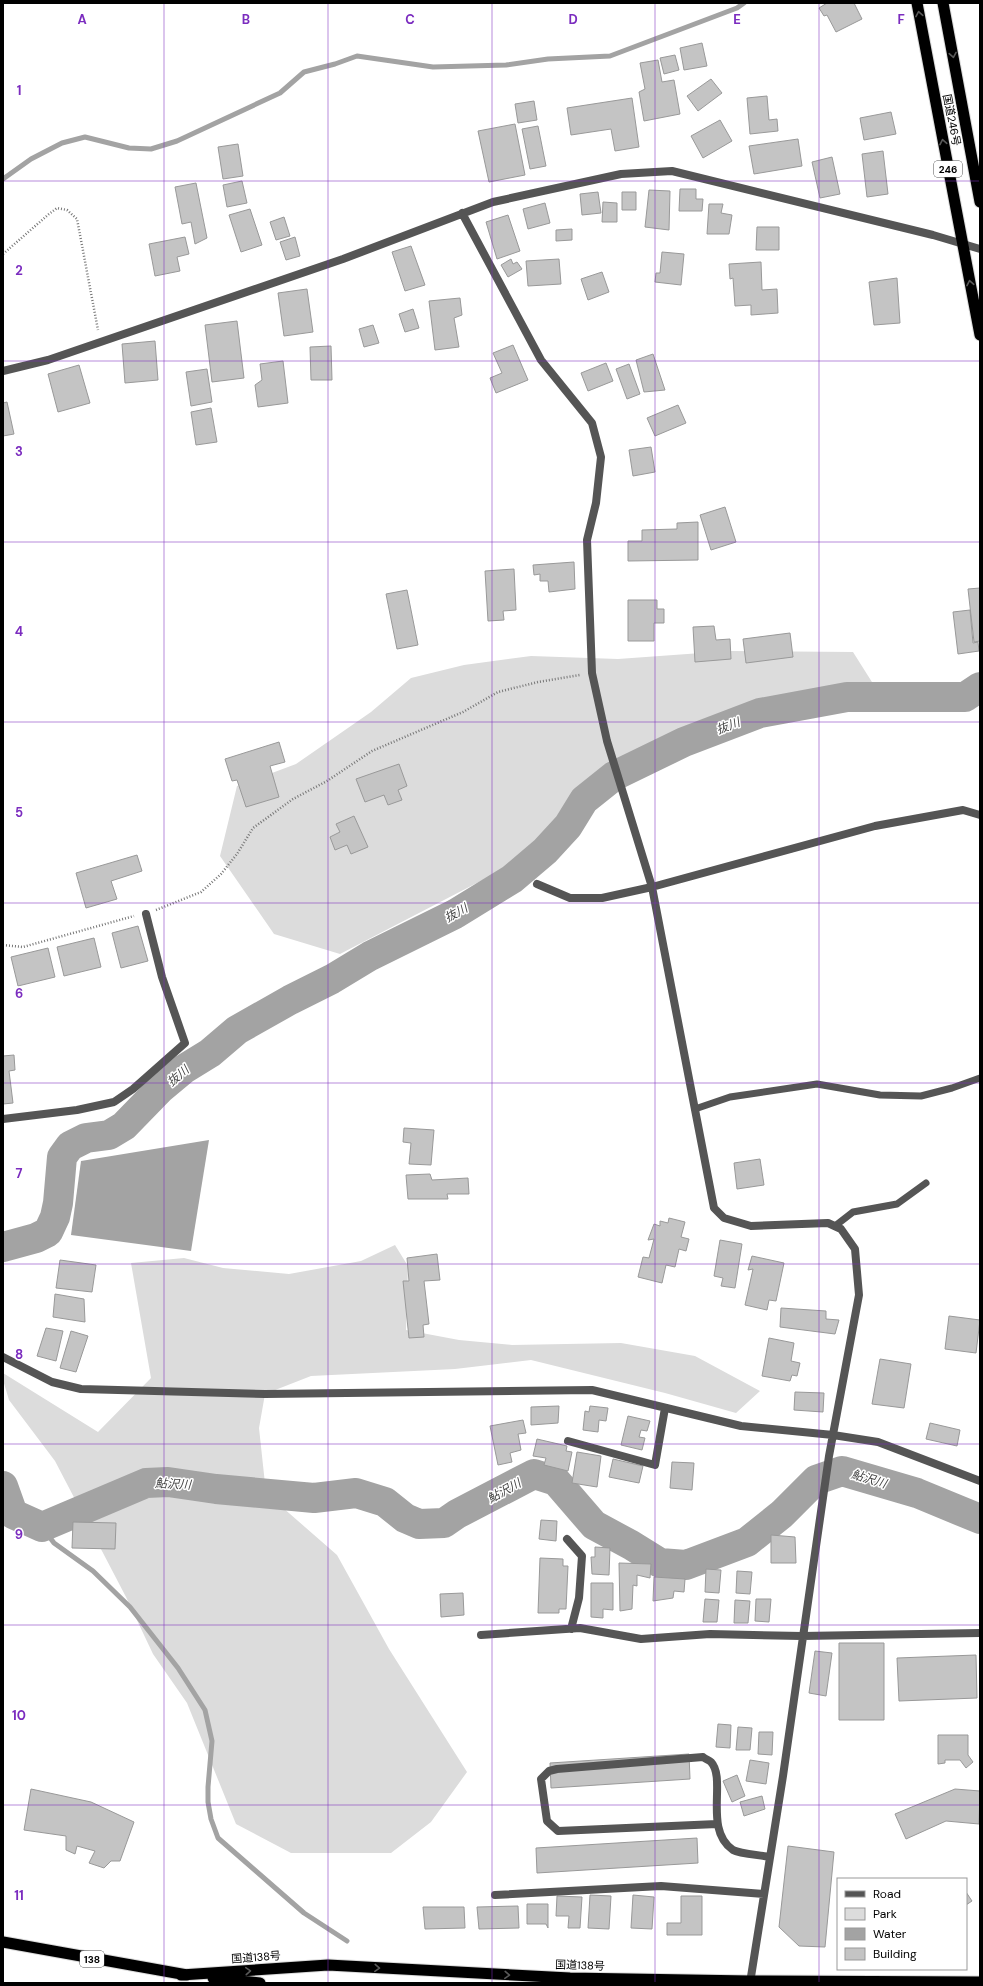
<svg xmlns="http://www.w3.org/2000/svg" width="983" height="1986" viewBox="0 0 983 1986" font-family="'DM Sans','Noto Sans JP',sans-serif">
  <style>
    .green { fill: #dcdcdc }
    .water { fill: #a3a3a3 }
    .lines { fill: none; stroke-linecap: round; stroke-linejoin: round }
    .stream { stroke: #a3a3a3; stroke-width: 5 }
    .river { stroke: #a3a3a3; stroke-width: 30 }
    .building { fill: #c4c4c4; stroke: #999 }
    .trunk-casing { stroke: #dbdbdb; stroke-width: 13 }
    .path { stroke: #777; stroke-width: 2.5; stroke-dasharray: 1 2; stroke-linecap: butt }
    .service { stroke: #555; stroke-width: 7 }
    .minor { stroke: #555; stroke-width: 8 }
    .trunk { stroke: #000; stroke-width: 11 }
    .oneway { stroke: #595959 }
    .grid { fill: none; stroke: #7b2cbf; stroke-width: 1; stroke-opacity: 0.55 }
    .labels { text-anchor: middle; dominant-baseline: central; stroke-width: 3; stroke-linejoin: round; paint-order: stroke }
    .shield { fill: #fff; stroke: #4c4c4c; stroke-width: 1 }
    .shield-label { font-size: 10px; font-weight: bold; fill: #000 }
    .street-label { font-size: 11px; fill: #000; stroke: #fff }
    .water-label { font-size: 12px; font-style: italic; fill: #444; stroke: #fff }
    .grid-label { font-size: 13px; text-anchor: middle; font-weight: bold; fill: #7b2cbf; stroke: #fff; stroke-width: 3; stroke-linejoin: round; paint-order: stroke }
  </style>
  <rect width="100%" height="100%" fill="#fff"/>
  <path class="green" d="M729,651L853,652L877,690L731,713L598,804L523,859L340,954L274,934L220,856L237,786L296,764L371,712L411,678L464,665L531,656L618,659Z
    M395,1245L408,1266L406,1330L459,1340L512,1345L621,1343L695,1356L760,1391L736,1413L665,1393L531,1360L455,1369L311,1376L265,1394L259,1428L266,1493L337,1555L389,1649L467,1772L431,1822L391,1853H291L236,1824L187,1703L153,1654L126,1597L55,1461L9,1400L3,1380V1373L98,1432L151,1378L131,1263L184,1258L223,1268L289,1274L361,1261Z"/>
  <path class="water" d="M209,1140L191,1251L71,1235L81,1161Z"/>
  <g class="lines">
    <path class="stream" d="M3,179L31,159L62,143L85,137L129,148L151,149L177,141L280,93L304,72L335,64L357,56L433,67L506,65L548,59L610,56L737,8L744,3
      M42,1527L54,1543L93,1571L130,1607L178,1668L205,1710L212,1741L208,1787V1802L211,1819L218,1838L304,1913L347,1941"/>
    <path class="river" d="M3,1247L36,1238L48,1232L55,1217L58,1203L62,1157L70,1146L86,1138L109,1135L124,1126L160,1089L184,1069L210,1053L237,1030L290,1000L332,979L370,956L455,914L512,879L545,851L568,826L584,800L614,776L684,742L760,713L847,697H965L980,687
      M3,1486L13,1514L42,1527L146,1483L168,1482L216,1489L314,1498L356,1493L385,1502L405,1518L419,1524L444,1523L457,1514L534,1474L556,1481L594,1525L631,1545L660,1563L686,1565L747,1542L782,1514L816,1480L842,1471L917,1493L980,1519"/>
  </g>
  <path class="building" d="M827,3H854L862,19L836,32L827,15L824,16L819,8Z
    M702,43L707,66L684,70L680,48Z
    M675,55L679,70L664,74L660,58Z
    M658,60L662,82L674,80L680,114L644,121L639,92L645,89L640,63Z
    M711,79L722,93L698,111L687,96Z
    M767,96L769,120L777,119L778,131L750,134L747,98Z
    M632,98L639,147L615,151L611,129L571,135L567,108Z
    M534,101L537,120L518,123L515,104Z
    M891,112L896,134L864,140L860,118Z
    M720,120L732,141L703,158L691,136Z
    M515,124L525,175L489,182L478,131Z
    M538,126L546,166L530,169L522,129Z
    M798,139L802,166L754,174L749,146Z
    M238,144L243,176L223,179L218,147Z
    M883,151L888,194L867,197L862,154Z
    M832,157L840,194L820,198L812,162Z
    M242,181L247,203L227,207L223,185Z
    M196,183L207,238L195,244L191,222L182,224L175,187Z
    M680,189H696V199H703L702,211H679Z
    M649,190L670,191L669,230L645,227Z
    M598,192L601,213L582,215L580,194Z
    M622,192H636V210H622Z
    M603,202L617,203V222H602Z
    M545,203L550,223L528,229L523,209Z
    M709,204H723L721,213L732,215L729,234H707Z
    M250,209L262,245L241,252L229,215Z
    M508,215L520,251L497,259L486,222Z
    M284,217L290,236L276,240L270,222Z
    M757,227H779V250H756Z
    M572,229V240L556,241V230Z
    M185,237L189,254L177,257L180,271L155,276L149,244Z
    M295,237L300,256L286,260L280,242Z
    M411,246L425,285L405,291L392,252Z
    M662,252L684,254L681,285L655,282L656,273H660Z
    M511,259L513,264L517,262L522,269L508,277L501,265Z
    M559,259L561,284L528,286L526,261Z
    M761,262L762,290L777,289L778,313L751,315V305L735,306L733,278L730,279L729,264Z
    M602,272L609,292L588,300L581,279Z
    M897,278L900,323L874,325L869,282Z
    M307,289L313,332L284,336L278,293Z
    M460,298L462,315L454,318L459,347L435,350L429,301Z
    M413,309L419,328L405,332L399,314Z
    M237,321L244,378L212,382L205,325Z
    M373,325L379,343L364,347L359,329Z
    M155,341L158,380L125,383L122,344Z
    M513,345L528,380L496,393L490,378L502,373L493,353Z
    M331,346L332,380H311L310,347Z
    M653,354L665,390L644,392L636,360Z
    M283,361L288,403L258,407L255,385L262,380L260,364Z
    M606,363L613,381L588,391L581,373Z
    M629,364L640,394L627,399L616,369Z
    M79,365L90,403L58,412L48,374Z
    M207,369L212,402L191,406L186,372Z
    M7,402L14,434L3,436V403Z
    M678,405L686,423L655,436L647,418Z
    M211,408L217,442L196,445L191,412Z
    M651,447L655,472L633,476L629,450Z
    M725,507L736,542L711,550L700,515Z
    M698,522V560L628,561V541H642V530L677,529V523Z
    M574,562L575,589L549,592L548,581H540V574L534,575L533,565Z
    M514,569L516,610L503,611L504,620L488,621L485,571Z
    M980,588V641L974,642L968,589Z
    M407,590L418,645L397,649L386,594Z
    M628,600H657V609H664V623H654V641H628Z
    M970,610L973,643L978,642L979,651L958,654L953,612Z
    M714,626L716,640L730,639L731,659L695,662L693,627Z
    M790,633L793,657L746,663L743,639Z
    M279,742L285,762L270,766L279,797L246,807L237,780L232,781L225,759Z
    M399,764L407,786L398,790L402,800L388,805L384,795L365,802L356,779Z
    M354,816L368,847L351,854L347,845L335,850L330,837L340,832L336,824Z
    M137,855L142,871L111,881L117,899L86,908L76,873Z
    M138,926L148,961L121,968L112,933Z
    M94,938L101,967L64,976L57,947Z
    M48,948L55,977L18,986L11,957Z
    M14,1055L15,1070L9,1071L13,1103L3,1104V1056Z
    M404,1128L434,1130L431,1165L409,1164L411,1143L403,1142Z
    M760,1159L764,1185L737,1189L734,1163Z
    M430,1174L432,1180L468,1178L469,1194H447L448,1199H408L406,1175Z
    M669,1218L685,1222L681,1237L689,1239L686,1251L679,1249L675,1267L666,1265L662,1283L638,1277L643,1257L649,1258L654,1239L648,1240L654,1224L660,1226V1221L668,1223Z
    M720,1240L742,1244L735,1288L721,1286L723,1278L714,1276Z
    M437,1254L440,1280L424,1281L429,1324L423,1325L424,1337L409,1338L403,1281H409L407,1258Z
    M752,1256L784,1263L776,1301L769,1300L767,1310L745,1305L753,1269L748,1270Z
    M60,1260L96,1265L92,1292L56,1288Z
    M55,1294L84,1299L85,1322L53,1317Z
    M781,1308L826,1311V1319L839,1320L835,1334L780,1327Z
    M949,1316L980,1320L976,1353L945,1349Z
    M46,1328L63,1331L56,1361L37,1356Z
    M71,1331L88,1336L76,1372L60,1368Z
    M769,1338L794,1343L791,1361L800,1363L797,1376L792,1375L790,1381L762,1376Z
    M880,1359L911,1364L904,1408L872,1404Z
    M795,1392L824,1393L823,1412L794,1410Z
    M559,1406L558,1423L531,1425V1407Z
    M590,1406L608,1408L606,1421L599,1420L598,1432L583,1430L585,1411L589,1412Z
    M628,1416L650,1421L647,1431L641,1430L639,1437L645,1438L642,1450L621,1445Z
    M523,1420L526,1433L518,1434L521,1450L510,1453L512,1462L498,1465L490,1426Z
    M930,1423L960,1430L957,1446L926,1439Z
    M537,1439L567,1446L566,1451L572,1452L568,1471L544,1465L546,1458L533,1456Z
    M577,1452L601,1456L597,1487L572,1483Z
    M613,1459L643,1466L639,1483L609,1477Z
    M672,1462L694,1463L692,1490L670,1488Z
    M541,1520L557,1521L556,1541L539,1539Z
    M73,1522L116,1523L115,1549L72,1548Z
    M771,1535L795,1537L796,1563H771Z
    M595,1547L610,1548L609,1575L592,1574L591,1557H595Z
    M540,1558L563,1559V1566H568L566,1609H559V1613H538Z
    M619,1563L651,1564L650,1578L637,1575V1586L633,1585L632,1609L620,1611Z
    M706,1569L721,1570L719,1593L705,1592Z
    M737,1571L752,1572L750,1594L736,1593Z
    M654,1577L685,1579L684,1592L674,1591L673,1598L653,1601Z
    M591,1583H613V1610L603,1609V1618L591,1617Z
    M463,1593L464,1615L441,1617L440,1594Z
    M705,1599L719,1600L717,1622H703Z
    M756,1599H771L769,1622L755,1621Z
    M735,1600L750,1601L748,1623H734Z
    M839,1643H884V1720H839Z
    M815,1651L832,1653L826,1696L809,1693Z
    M976,1655L977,1698L899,1701L897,1658Z
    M718,1724L731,1725L730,1748L716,1747Z
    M738,1727L752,1728L750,1750H736Z
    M759,1732H773L772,1755L758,1754Z
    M938,1735H968V1755L973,1762L966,1768L960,1760H945V1763L938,1764Z
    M689,1754L690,1779L551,1788L550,1763Z
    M750,1760L769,1763L766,1784L746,1781Z
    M737,1775L745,1796L732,1802L723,1781Z
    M31,1789L91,1802L134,1822L120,1861H111L104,1868L89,1863L95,1851L77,1846L75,1854L66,1850V1836L24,1830Z
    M955,1789L980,1791L979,1824L946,1821L906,1839L895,1814Z
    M762,1796L765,1809L744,1816L740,1802Z
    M697,1838L698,1863L537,1873L536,1848Z
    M788,1846L834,1852L825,1947L799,1946L779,1927Z
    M966,1892L972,1901L966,1905Z
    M590,1895L611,1896L609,1929L588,1928Z
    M633,1895L654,1897L652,1929L631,1928Z
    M557,1896L582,1897L580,1928H568L569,1916H556Z
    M681,1896H702V1935H667V1923H681Z
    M527,1904H548V1928L546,1924H527Z
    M518,1906L519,1928L479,1929L477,1907Z
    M423,1907H464L465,1928L425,1929Z"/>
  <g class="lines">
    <g class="trunk-casing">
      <path id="trunk" d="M917,3L980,335
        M943,3L980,202
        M3,1942L187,1975
        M181,1975L328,1965L570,1978L750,1981L980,1982
        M213,1978L260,1983"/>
    </g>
    <path class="path" d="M3,254L49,214L57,208L67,210L77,219L98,330
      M156,910L201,892L221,874L237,854L253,828L293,799L327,781L372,751L463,712L498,692L538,682L580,675
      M3,945L23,947L134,916"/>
    <path class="service" d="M695,1109L730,1097L817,1084L880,1095L921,1096L952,1088L980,1078
      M835,1226L853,1212L897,1204L926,1183"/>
    <path class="minor" d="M462,213L541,360L592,423L601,457L596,503L587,540L592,673L607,741L652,887L714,1208L724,1218L751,1226L828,1223L841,1229L855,1249L859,1295L829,1456L783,1776L750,1983
      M3,371L48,360L343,259L493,202L621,174L672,171L933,235L980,249
      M537,884L570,898H602L652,887L875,826L963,810L980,815
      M3,1119L77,1110L114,1102L133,1089L185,1043L162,977L146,914
      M3,1357L52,1382L81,1389L265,1394L592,1390L741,1426L833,1435L878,1442L980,1481
      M568,1441L655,1465L665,1408
      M567,1539L582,1556L579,1598L571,1629
      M481,1635L580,1628L641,1639L710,1634L802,1636L980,1633
      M717,1824L558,1831L547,1821L541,1779L549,1771L557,1769L703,1757C705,1759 709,1760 711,1762C727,1779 703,1830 733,1850C740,1854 761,1855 770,1857
      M495,1895L661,1886L764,1894"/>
    <use href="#trunk" class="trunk"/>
  </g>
  <defs><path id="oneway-chevron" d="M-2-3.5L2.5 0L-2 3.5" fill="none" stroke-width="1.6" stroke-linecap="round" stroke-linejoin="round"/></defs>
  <g class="oneway">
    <use href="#oneway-chevron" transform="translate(919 14) rotate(-100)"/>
    <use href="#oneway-chevron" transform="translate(953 55) rotate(80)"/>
    <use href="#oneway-chevron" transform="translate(943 142) rotate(-101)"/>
    <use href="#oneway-chevron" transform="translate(970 283) rotate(-101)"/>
    <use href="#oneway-chevron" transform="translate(377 1968) rotate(3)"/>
    <use href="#oneway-chevron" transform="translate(248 1971) rotate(-4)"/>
    <use href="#oneway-chevron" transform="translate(507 1975) rotate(3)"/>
  </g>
  <path class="grid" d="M164,3V1983M328,3V1983M492,3V1983M655,3V1983M819,3V1983M3,181H980M3,361H980M3,542H980M3,722H980M3,903H980M3,1083H980M3,1264H980M3,1444H980M3,1625H980M3,1805H980"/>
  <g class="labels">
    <g class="shield">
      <rect x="934" y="161" width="28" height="16" rx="3"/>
      <rect x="80" y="1951" width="24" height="16" rx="3"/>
    </g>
    <g class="shield-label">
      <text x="948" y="169">246</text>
      <text x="92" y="1959">138</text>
    </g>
    <g class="street-label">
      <text transform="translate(952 120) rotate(79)">国道246号</text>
      <text transform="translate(256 1957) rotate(-4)">国道138号</text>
      <text transform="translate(580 1965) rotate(2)">国道138号</text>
    </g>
    <g class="water-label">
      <text transform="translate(728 726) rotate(-21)">抜川</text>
      <text transform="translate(456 913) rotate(-29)">抜川</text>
      <text transform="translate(178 1076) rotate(-40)">抜川</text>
      <text transform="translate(869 1479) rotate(17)">鮎沢川</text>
      <text transform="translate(173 1484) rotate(3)">鮎沢川</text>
      <text transform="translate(504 1491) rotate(-29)">鮎沢川</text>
    </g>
  </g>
  <g class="grid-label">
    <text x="82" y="24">A</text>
    <text x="246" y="24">B</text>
    <text x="410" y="24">C</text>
    <text x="573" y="24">D</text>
    <text x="737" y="24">E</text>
    <text x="901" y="24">F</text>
    <text x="19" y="95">1</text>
    <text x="19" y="275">2</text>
    <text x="19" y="456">3</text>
    <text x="19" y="636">4</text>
    <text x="19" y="817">5</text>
    <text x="19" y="998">6</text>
    <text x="19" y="1178">7</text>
    <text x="19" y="1359">8</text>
    <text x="19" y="1539">9</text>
    <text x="19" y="1720">10</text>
    <text x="19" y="1900">11</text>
  </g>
  <rect width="983" height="1986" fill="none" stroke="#000000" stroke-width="8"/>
  <rect x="837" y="1878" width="130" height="92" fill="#ffffff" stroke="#999999"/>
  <rect x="845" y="1891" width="20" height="6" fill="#555555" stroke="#999999"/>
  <text x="873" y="1898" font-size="12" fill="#000000">Road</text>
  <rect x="845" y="1908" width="20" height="12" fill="#dcdcdc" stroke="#999999"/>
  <text x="873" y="1918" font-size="12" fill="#000000">Park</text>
  <rect x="845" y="1928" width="20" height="12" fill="#a3a3a3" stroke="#999999"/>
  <text x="873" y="1938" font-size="12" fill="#000000">Water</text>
  <rect x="845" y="1948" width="20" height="12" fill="#c4c4c4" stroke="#999999"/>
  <text x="873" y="1958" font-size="12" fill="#000000">Building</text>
</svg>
